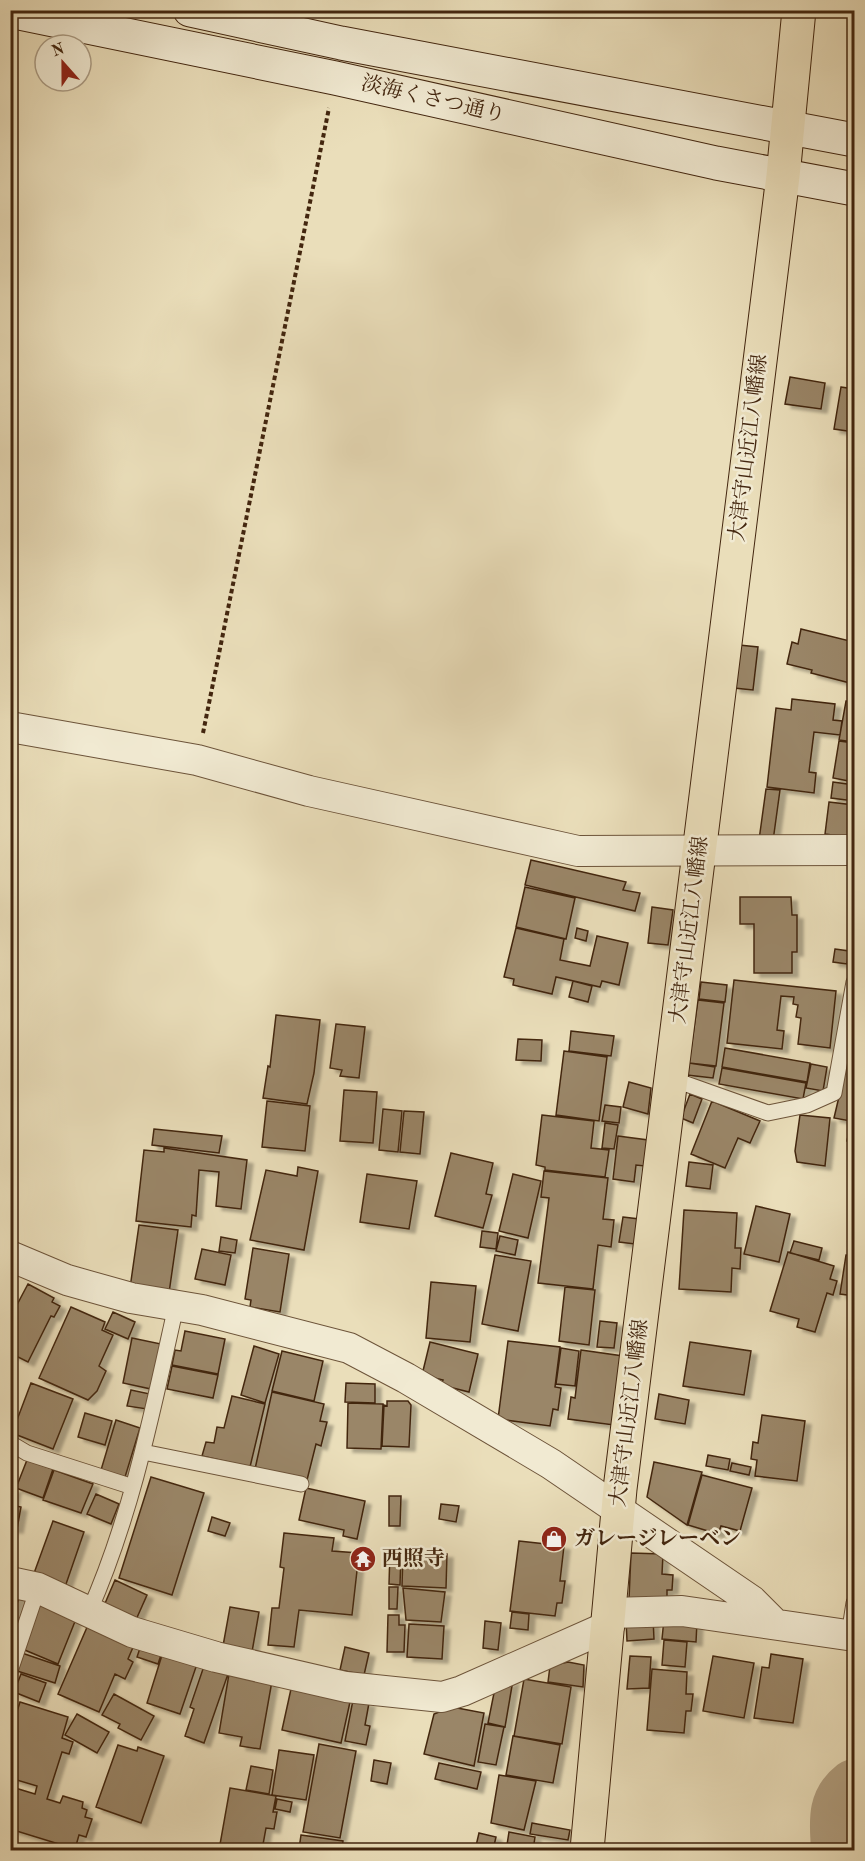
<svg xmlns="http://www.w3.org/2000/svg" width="865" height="1861" viewBox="0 0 865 1861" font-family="'Old Standard TT','Noto Serif JP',serif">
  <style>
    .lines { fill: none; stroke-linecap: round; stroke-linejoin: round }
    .river { stroke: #b19f80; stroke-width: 54 }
    .building { fill: #9a8668; stroke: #43260f; stroke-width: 1.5; filter: url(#shadow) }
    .lane-casing { stroke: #6d543a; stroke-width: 17 }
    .street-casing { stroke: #6d543a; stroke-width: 32 }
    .secondary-casing { stroke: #43260f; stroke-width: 35 }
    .primary-casing { stroke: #43260f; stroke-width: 35 }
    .path { stroke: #43260f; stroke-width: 4; stroke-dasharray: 4.5 3; stroke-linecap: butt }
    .lane { stroke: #f1ead2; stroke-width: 15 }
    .street { stroke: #f1ead2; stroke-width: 30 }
    .secondary { stroke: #f1ead2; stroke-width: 33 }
    .primary { stroke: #eadeba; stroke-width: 33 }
    .labels { text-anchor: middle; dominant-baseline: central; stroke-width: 5; stroke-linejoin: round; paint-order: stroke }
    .street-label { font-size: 21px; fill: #43260f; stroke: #f1ead2 }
    .poi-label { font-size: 21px; font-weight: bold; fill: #43260f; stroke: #f1ead2; text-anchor: start }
  </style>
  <defs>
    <filter id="shadow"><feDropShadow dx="6" dy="4" stdDeviation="1.5" flood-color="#0004"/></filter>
  </defs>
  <rect width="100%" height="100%" fill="#eadeba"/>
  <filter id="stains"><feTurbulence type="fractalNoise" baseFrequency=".00333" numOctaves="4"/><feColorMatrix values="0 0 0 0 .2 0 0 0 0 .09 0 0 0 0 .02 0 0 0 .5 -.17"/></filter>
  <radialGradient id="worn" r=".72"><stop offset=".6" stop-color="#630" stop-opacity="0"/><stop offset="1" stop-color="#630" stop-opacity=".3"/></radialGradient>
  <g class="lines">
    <path class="river" d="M838,1850C837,1825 832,1803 854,1786"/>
  </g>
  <path class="building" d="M790,377L825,383L821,409L785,404Z
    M841,387L854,389V432L834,429Z
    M801,629L854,642V662L850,683L811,673L812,670L787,664L792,642L798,644Z
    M739,645L758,647L753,690L734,688Z
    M792,699L835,704L833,720L842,721L840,735L814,732L809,772L816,773L814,793L767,787L776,708L791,710Z
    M846,701L854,702V742L839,740Z
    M839,741L854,743V782L833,778Z
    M833,782L854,785V801L831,798Z
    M766,789L780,790L773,841L759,840Z
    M829,802L854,805V838L825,834Z
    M531,860L626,882L623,890L640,893L635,911L525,885Z
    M525,887L575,898L566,939L516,927Z
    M740,897H791L792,915H797V952H792V973H754V924H740Z
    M652,907L673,910L668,945L648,943Z
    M516,928L564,939L560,960L590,966L597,936L628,943L619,985L602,981L600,987L556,977L552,994L513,985L514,979L504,977Z
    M577,928L588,931L586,941L575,938Z
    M835,949L849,951L847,964L833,962Z
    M734,980L836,991L830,1048L798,1044L801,1018L796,1017L798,1005L793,1004L794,997L781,996L777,1030L784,1031L782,1049L727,1043Z
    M573,981L592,986L588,1002L569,997Z
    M701,982L727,985L725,1002L699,999Z
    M698,1000L724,1003L716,1066L689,1063Z
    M276,1015L320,1020L314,1073L307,1104L263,1098L268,1066L270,1067Z
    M336,1024L365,1027L359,1078L340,1076L342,1070L330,1068Z
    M571,1031L614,1036L611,1056L569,1051Z
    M853,1037H854V1143L847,1141L851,1121L834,1118Z
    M518,1039L542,1040L541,1061L516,1060Z
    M725,1048L810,1063L807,1082L722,1067Z
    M564,1051L607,1057L599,1121L556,1115Z
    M689,1063L715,1067L713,1078L687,1075Z
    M811,1064L827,1067L823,1091L806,1088Z
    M722,1068L806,1083L803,1099L719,1084Z
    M629,1082L651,1088L648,1114L623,1107Z
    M344,1090L377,1092L373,1143L340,1141Z
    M690,1094L702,1099L693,1123L681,1118Z
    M267,1101L310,1106L305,1151L262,1147Z
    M712,1101L760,1121L750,1143L738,1138L725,1168L691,1154Z
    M605,1105L621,1107L619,1123L602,1121Z
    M383,1109L402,1111L398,1152L379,1150Z
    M404,1111L424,1112L420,1154L400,1152Z
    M542,1115L594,1121L591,1148L609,1150L605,1177L545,1170V1167L536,1165Z
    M800,1115L830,1118L825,1166L797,1162L795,1151Z
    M605,1123L618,1125L614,1149L602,1148Z
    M154,1129L222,1136L219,1153L152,1145Z
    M618,1136L648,1140L645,1166L636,1165L634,1182L613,1179Z
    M164,1148L247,1160L241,1209L216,1206L219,1172L199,1170L196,1216L192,1215L191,1227L136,1221L144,1150L164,1152Z
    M451,1153L493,1163L486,1194L492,1195L483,1228L435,1216Z
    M689,1162L713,1165L710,1189L686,1186Z
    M298,1167L318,1171L304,1250L250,1240L266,1170L297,1176Z
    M544,1171L608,1178L603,1219L614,1220L611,1247L598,1245L593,1289L538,1283L549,1198L541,1197Z
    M367,1174L417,1181L409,1229L360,1222Z
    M513,1174L541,1181L528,1238L499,1231Z
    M756,1206L790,1214L779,1262L744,1254Z
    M684,1210L737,1213L735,1248H741L740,1269L732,1268L731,1292L679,1289Z
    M623,1217L639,1219L635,1244L619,1242Z
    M139,1225L178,1230L169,1293L130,1288Z
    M482,1231L498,1233L496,1249L480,1247Z
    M500,1236L518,1240L515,1255L496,1251Z
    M221,1237L237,1240L235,1253L219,1251Z
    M794,1241L822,1248L819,1260L790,1253Z
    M253,1248L289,1254L280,1312L250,1307L251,1300L245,1299Z
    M202,1249L231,1255L225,1285L195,1279Z
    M788,1252L834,1266L830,1279L837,1281L833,1295L827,1293L815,1332L797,1327L799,1319L770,1311Z
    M495,1255L531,1261L518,1331L482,1324Z
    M846,1255L854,1256V1296L840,1294Z
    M431,1282L476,1286L470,1342L426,1338Z
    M28,1284L54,1298L52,1302L60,1306L54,1317L51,1316L28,1362L10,1353V1318Z
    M565,1287L595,1290L589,1345L559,1341Z
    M71,1307L105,1322L102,1330L113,1335L99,1366L106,1371L97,1391L88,1400L39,1378Z
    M113,1312L135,1322L128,1339L105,1329Z
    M600,1321L617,1323L614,1348L597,1347Z
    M185,1331L225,1339L218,1374L172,1365L175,1350L181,1351Z
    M132,1338L161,1344L151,1389L123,1383Z
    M508,1341L560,1347L555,1387L561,1388L558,1410L553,1409L550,1426L498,1419Z
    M430,1342L478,1354L469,1392L441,1385L443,1380L422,1375Z
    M690,1342L751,1351L744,1395L683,1386Z
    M254,1346L279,1354L265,1403L241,1395Z
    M561,1348L579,1351L575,1386L556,1384Z
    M581,1350L623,1356L614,1425L568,1419L571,1397L575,1398Z
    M282,1351L323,1361L314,1401L272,1391Z
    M172,1366L218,1375L213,1398L167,1389Z
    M31,1383L73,1399L53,1449L12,1433Z
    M346,1383L375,1384V1403L345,1402Z
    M131,1390L150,1394L147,1409L127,1406Z
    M272,1392L324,1404L320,1421L327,1422L321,1446L316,1444L307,1480L255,1469Z
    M659,1394L689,1400L685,1424L655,1419Z
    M232,1396L265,1404L250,1467L202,1456L206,1442L214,1443L217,1427L224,1428Z
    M387,1401H408L411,1405L409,1447L382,1446L384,1405L387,1406Z
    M348,1403L383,1404L381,1449L347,1448Z
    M85,1413L112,1421L105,1445L78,1437Z
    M762,1415L805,1421L797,1481L755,1476L757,1460L751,1459L753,1442L758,1443Z
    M116,1420L140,1428L125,1477L101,1470Z
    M708,1455L730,1459L728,1470L706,1466Z
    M27,1460L53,1469L43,1498L16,1488Z
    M654,1462L702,1472L687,1525L647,1497Z
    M732,1463L751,1467L749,1475L730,1471Z
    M54,1470L93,1484L81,1513L43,1500Z
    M702,1475L752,1488L740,1531L721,1526L718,1534L688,1525Z
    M151,1477L204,1493L172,1595L119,1578Z
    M10,1488L15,1489L12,1505L21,1507L17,1529L12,1528L10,1533Z
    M306,1488L365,1501L357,1539L343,1536L344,1530L299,1520Z
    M96,1494L119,1504L111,1524L87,1514Z
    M389,1496H401L400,1526H389Z
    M441,1504L459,1506L456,1522L439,1519Z
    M212,1517L230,1523L225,1536L208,1531Z
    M53,1521L84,1532L65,1587L33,1576Z
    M284,1533L334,1538L332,1551L359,1553L352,1615L299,1610L294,1647L268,1645L272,1608H279L284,1568L280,1567Z
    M519,1541L564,1546L560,1581H565L562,1603H557L555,1616L510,1611Z
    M390,1552H401L400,1585L389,1584Z
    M403,1553L447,1554L446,1588L402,1586Z
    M631,1553L663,1554L662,1574L673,1575L672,1590H667V1601L629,1599Z
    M115,1580L147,1595L135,1622L103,1608Z
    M389,1587H398L397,1609H389Z
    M403,1588L445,1592L441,1622L406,1620Z
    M10,1592L20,1595L10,1624Z
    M38,1603L76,1619L58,1664L20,1648Z
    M230,1607L259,1612L252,1652L223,1646Z
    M512,1612L529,1614L528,1630L510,1628Z
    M388,1615H399V1625H405L404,1652H387Z
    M653,1618L654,1639L627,1641L626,1620Z
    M664,1619L697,1622L696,1642L662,1639Z
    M485,1621L501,1623L498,1650L483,1648Z
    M409,1624L444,1626L442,1659L407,1657Z
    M88,1625L134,1645L128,1659L133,1662L125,1679L115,1674L99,1712L58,1694Z
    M664,1640L687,1642L685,1667L662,1665Z
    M141,1645L162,1652L158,1664L137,1657Z
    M345,1647L369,1653L364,1675L340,1670Z
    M19,1652L60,1666L55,1683L14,1670Z
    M163,1652L197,1664L180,1714L147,1703Z
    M771,1654L803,1659L793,1723L754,1718L762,1667L769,1668Z
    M630,1656L651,1657L649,1688L627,1689Z
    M713,1656L754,1663L744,1718L703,1711Z
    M568,1662L584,1665L583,1687L548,1682L550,1666Z
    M204,1666L228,1674L204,1743L185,1736L194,1709L190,1707Z
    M652,1669L687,1672L686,1694H693L691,1711H686L684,1733L647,1730Z
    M21,1674L46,1683L39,1702L14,1692Z
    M229,1674L272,1681L260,1749L240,1746L242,1737L219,1733Z
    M524,1679L571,1687L562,1744L514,1736Z
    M513,1680L505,1727L488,1723L495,1688Z
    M291,1689L350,1702L341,1743L282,1730Z
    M114,1694L154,1716L141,1740L118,1728L120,1724L102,1715Z
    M353,1700L369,1703L365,1725L370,1726L366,1745L345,1741Z
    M20,1702L68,1717L62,1738L73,1742L69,1754L62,1752L47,1799L60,1803L63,1796L83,1802L82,1808L87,1810L85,1817L92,1819L86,1837L79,1835L75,1849L10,1829L12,1787L35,1794L37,1786L10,1778V1734Z
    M452,1707L484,1713L474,1766L424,1754L434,1714Z
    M77,1714L109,1732L97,1753L65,1735Z
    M485,1724L504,1727L496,1765L478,1762Z
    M513,1736L560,1745L553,1783L506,1775Z
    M319,1744L356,1751L340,1838L303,1832Z
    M118,1745L137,1751L138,1747L164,1756L141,1823L96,1807Z
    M279,1750L314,1755L306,1800L272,1795Z
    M374,1760L391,1763L387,1784L371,1781Z
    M439,1763L481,1772L477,1789L435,1779Z
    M251,1766L273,1770L269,1794L246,1790Z
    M499,1775L536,1781L524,1830L491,1823Z
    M230,1788L276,1796L273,1812H277L274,1829L266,1828L262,1850H219Z
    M277,1799L292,1802L290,1812L275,1809Z
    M532,1823L570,1830L568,1840L530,1834Z
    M509,1832L535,1837L533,1850L507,1845Z
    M479,1833L496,1837L493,1850H475Z
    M301,1835L343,1841L342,1850L299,1849Z"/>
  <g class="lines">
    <g class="lane-casing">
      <path id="lane" d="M672,1079L768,1113L807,1105L834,1093L854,982
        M10,1443L27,1453L133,1487
        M143,1452L301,1484
        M89,1612C132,1515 153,1409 176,1306
        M849,1635L854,1603
        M10,1671L38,1588"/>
    </g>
    <g class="street-casing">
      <path id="street" d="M10,727L197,760L309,791L578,851L854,850
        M10,1256L67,1280L131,1298L202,1310L349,1348L406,1378L551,1464L752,1601L775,1624
        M10,1582L38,1588L132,1632L216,1657L346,1687L442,1697L462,1691L609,1626
        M610,1613L682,1611L854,1636"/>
    </g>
    <g class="secondary-casing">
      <path id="secondary" d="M190,10L341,43L854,140
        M10,11L335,78L716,163L854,189"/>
    </g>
    <g class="primary-casing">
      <path id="primary" d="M587,1850L620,1489L783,176L799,10"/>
    </g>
    <path class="path" d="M203,733L329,108"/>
    <use href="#lane" class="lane"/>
    <use href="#street" class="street"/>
    <use href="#secondary" class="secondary"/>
    <use href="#primary" class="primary"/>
  </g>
  <defs>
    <g id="shop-disc" transform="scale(1.35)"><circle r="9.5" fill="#8f2418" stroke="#f1ead2"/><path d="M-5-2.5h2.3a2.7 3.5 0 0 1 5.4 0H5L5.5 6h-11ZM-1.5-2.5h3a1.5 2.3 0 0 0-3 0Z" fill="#fff"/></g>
    <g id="temple-disc" transform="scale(1.35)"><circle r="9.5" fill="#8f2418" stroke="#f1ead2"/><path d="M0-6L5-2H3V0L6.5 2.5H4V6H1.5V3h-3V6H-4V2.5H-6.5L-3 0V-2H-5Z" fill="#fff"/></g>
  </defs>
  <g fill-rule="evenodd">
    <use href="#shop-disc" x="554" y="1539"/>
    <use href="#temple-disc" x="363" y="1559"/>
  </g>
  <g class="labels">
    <g class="street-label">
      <text transform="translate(433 100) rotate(13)">淡海くさつ通り</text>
      <text transform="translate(749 448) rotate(-83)">大津守山近江八幡線</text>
      <text transform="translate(690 930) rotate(-83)">大津守山近江八幡線</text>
      <text transform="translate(630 1413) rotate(-83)">大津守山近江八幡線</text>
    </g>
    <g class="poi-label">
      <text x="574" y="1539">ガレージレーベン</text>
      <text x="382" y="1559">西照寺</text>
    </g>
  </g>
  <rect width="865" height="1861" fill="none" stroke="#eadeba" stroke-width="36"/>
  <rect x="12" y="12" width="841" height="1837" fill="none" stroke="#43260f" stroke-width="3"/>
  <rect x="18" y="18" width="829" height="1825" fill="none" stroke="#43260f" stroke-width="1.5"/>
  <g transform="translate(63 63) rotate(339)"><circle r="28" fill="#f1ead2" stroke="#ab9c84" stroke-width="1.5"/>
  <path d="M0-4.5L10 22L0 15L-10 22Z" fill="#8f2418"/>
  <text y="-9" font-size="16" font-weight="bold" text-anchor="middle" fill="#43260f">N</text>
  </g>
  <rect width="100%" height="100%" filter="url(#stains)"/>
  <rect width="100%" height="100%" fill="url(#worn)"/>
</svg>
